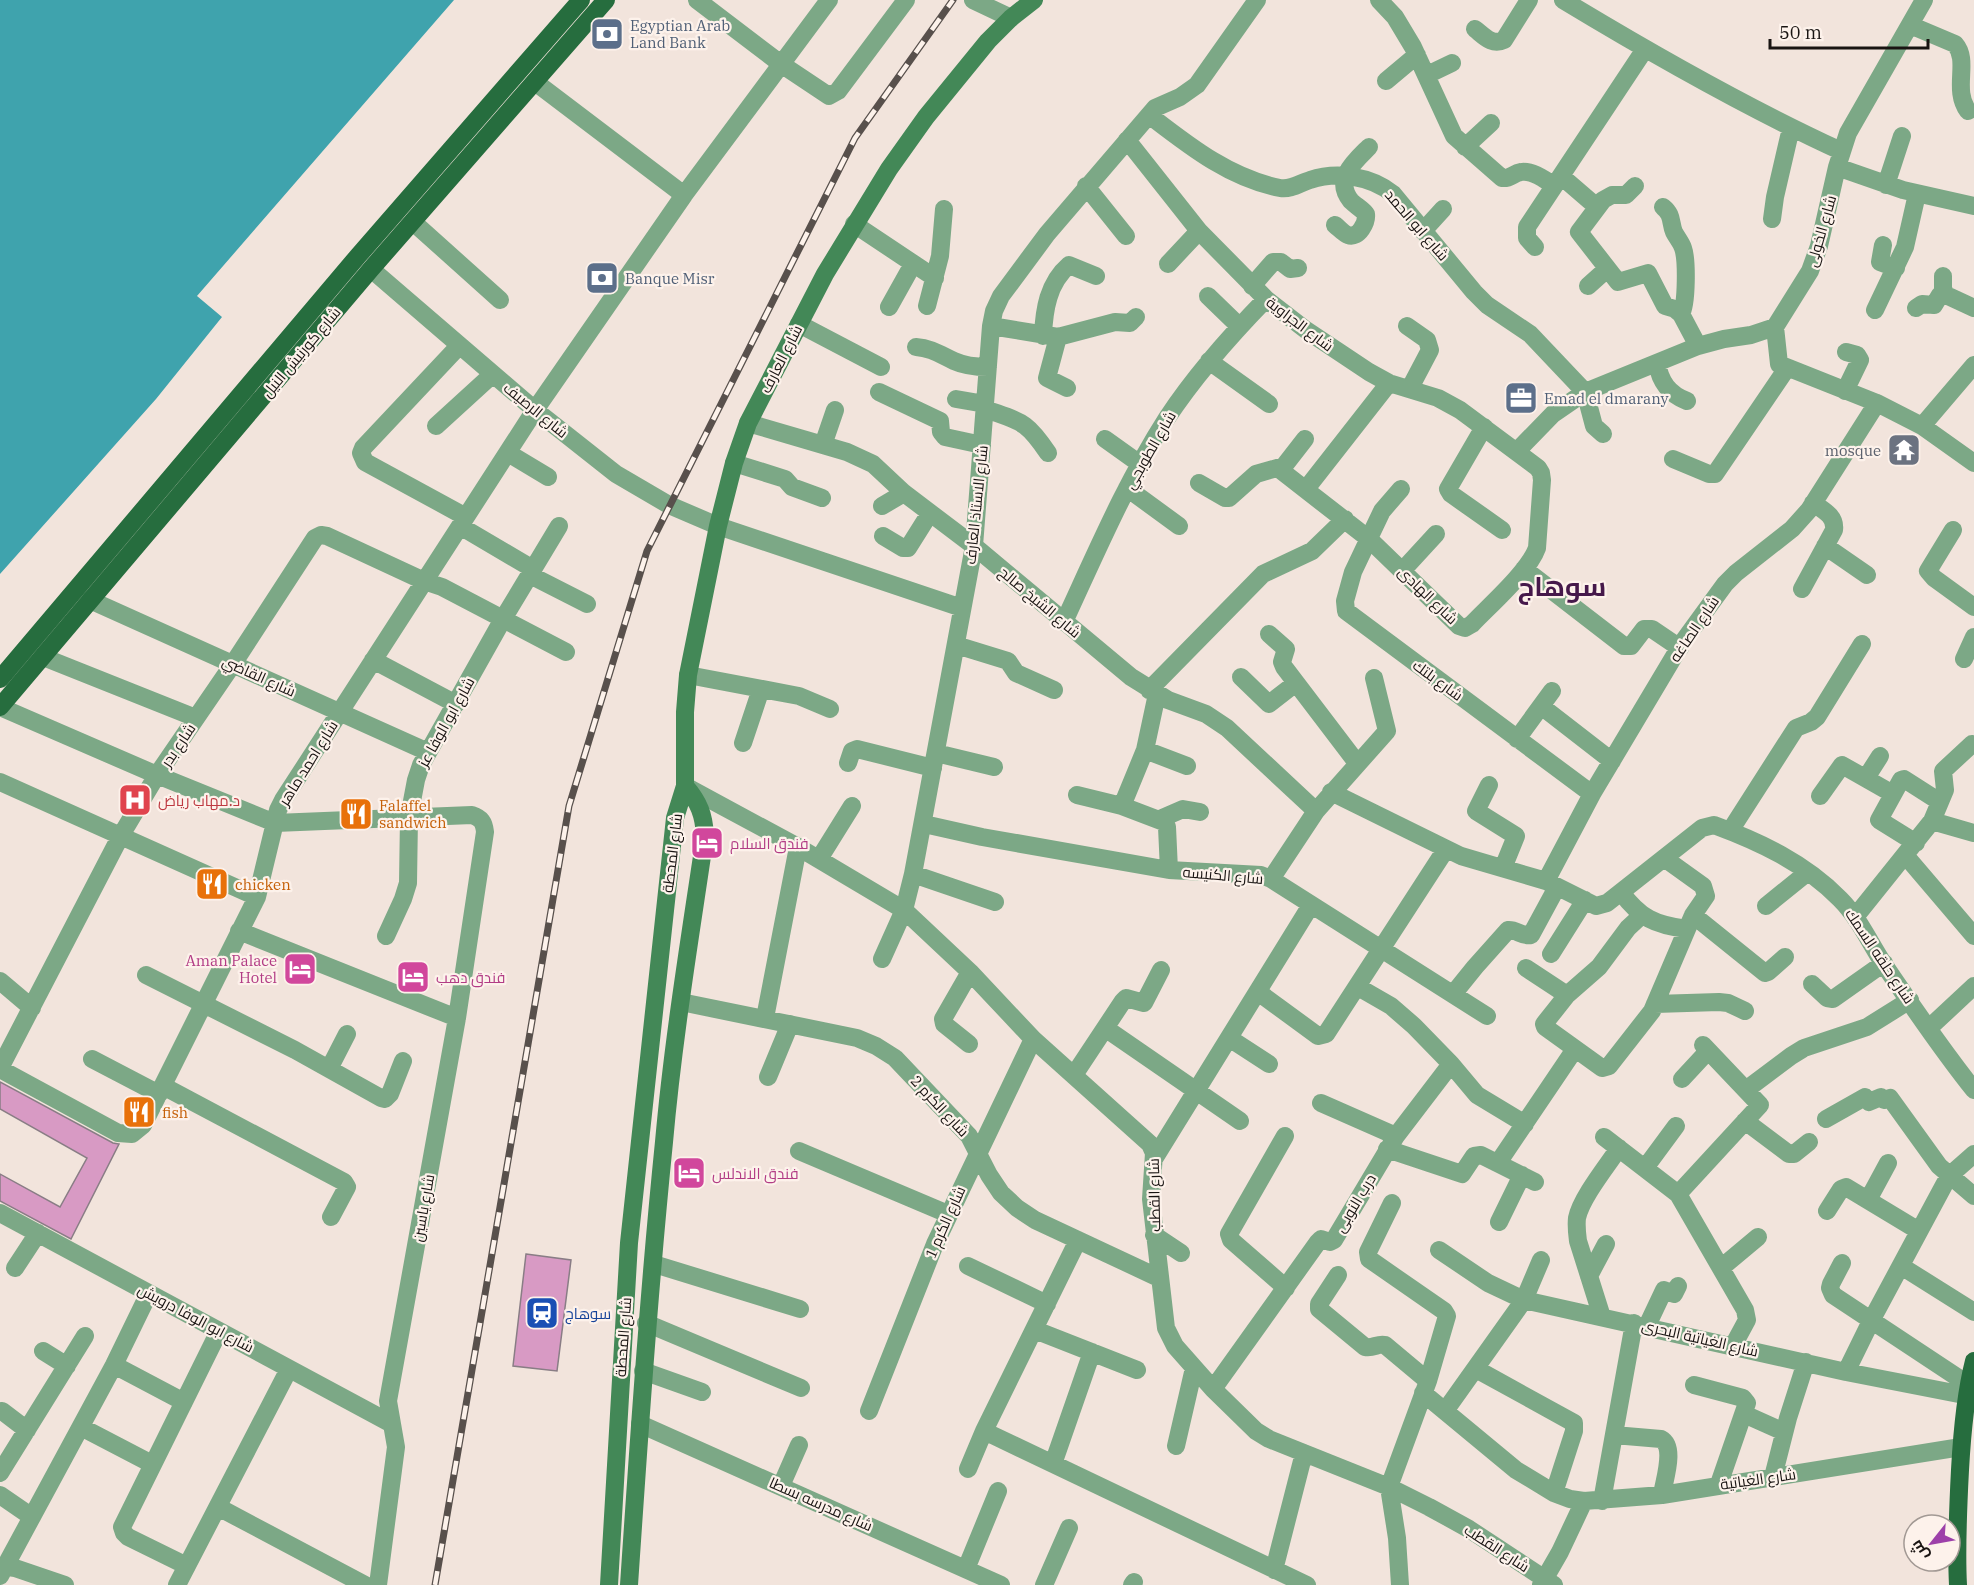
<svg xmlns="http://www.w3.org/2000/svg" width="1974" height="1585" viewBox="0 0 1974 1585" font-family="'IBM Plex Serif',Cairo,serif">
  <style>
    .water { fill: #3fa3ad }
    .building { fill: #d89ac4; stroke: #897d85; stroke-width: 1.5 }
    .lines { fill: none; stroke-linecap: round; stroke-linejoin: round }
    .street { stroke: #7ca886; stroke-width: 18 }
    .secondary { stroke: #438857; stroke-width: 18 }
    .primary { stroke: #266d3e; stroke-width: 18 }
    .rail-casing { stroke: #58504c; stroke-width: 7 }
    .rail { stroke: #fdf2eb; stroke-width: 4.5; stroke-dasharray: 14; stroke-linecap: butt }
    .labels { text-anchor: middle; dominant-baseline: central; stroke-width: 4.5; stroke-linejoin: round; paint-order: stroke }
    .service-label { font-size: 15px; fill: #4e5e75; stroke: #fdf2eb; text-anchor: start }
    .street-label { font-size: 15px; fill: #191412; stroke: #fdf2eb }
    .worship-label { font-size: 15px; fill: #5b616d; stroke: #fdf2eb; text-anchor: end }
    .health-label { font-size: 15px; fill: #be3a42; stroke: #fdf2eb; text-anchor: start }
    .food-label { font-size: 15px; fill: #c56008; stroke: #fdf2eb; text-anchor: start }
    .hotel-label { font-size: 15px; fill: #b23c85; stroke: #fdf2eb; text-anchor: start }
    .transit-label { font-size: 15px; fill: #164399; stroke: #fdf2eb; text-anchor: start }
    .town-label { font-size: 27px; font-weight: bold; fill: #46194b; stroke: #fdf2eb }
  </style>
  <rect width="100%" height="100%" fill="#f2e4dc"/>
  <path class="water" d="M0,0H454L197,296L222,317L156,399L0,574Z"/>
  <path class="building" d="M0,1082L113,1143L119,1144L71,1239L0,1201V1174L60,1207L87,1158L0,1109Z
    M526,1254L571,1260L557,1371L513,1366Z"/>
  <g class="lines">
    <path class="street" d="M697,0L781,64L829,96L838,91L906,0
      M973,0L1011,18
      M1379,0L1395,17L1413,47L1454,136L1502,178C1511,179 1513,173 1521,172C1532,170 1546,180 1554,186
      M1563,0C1654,55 1745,107 1841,151
      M1910,25L1955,44C1970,61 1952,89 1968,111
      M1475,29C1484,36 1492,46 1504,40L1529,0
      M1427,75L1452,63
      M1386,81L1417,55
      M535,82L684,195
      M1149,115C1188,145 1229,178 1280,188C1291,190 1300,183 1310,180C1337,171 1371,176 1393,194L1474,292L1487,305L1530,334L1585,392L1594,426L1603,434
      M1127,140L1199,231L1266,299L1306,330L1369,372L1389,383L1438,398L1460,410L1538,468L1541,473L1542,480L1537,548C1529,571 1489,606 1472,624L1465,628L1459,626L1369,539L1279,469
      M1465,147L1491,123
      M1837,167L1903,190L1974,206
      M1561,176L1597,207
      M1886,185L1902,136
      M1086,186L1126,236
      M1635,186L1626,195H1612L1603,200L1579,232L1618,282L1648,273L1665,306L1675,309L1681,314L1698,346
      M1663,207C1673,215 1670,222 1674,232C1677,238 1681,242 1683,248C1687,259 1687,304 1681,314
      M1772,219L1775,197L1791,128
      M413,222L500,300
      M854,224L935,278
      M1335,225C1339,228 1344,234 1348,235C1359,239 1367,222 1366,214C1362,209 1356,206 1351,201C1333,179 1355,161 1369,147
      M1423,231L1443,209
      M1883,245L1880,262L1896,268
      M1535,247L1527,238V227L1645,49
      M1168,264L1199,231
      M371,269L535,410L616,474L669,505L718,526L962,608
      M1943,276V289L1946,295L1974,308
      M1252,286L1273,262H1281L1290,269L1298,268
      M1588,286L1607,269
      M1208,296L1239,326
      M927,306L940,256L944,209
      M889,307L913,264
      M1916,308L1922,304L1934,305L1940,295L1944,293
      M1875,310L1905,247L1917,194
      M799,324L881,367
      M991,326L1058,337L1115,322L1130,323L1136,317
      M1407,326L1427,340L1430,350L1410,388
      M1775,327L1779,364L1877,403L1922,426L1974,463
      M1043,336C1044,310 1048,283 1069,265L1096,276
      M1058,337L1047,378L1067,388
      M459,346L363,448L361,453L365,462L466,517
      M916,347C931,348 941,355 954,361C965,366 976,367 988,367
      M1209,361L1269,404
      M1657,363C1660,382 1669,394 1687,401
      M1845,391L1860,360L1857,355L1846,352
      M879,392L940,421L941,432L945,437L982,445
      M956,399L985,404
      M985,409C1021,422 1026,420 1048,453
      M748,423L847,452L873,464L904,493L974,546L1131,677L1168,700L1206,714L1227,728L1316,811
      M436,426L493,374
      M1922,426L1974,365
      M1484,427L1448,489L1451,494L1502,530
      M1105,439L1140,464
      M823,445L835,410
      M1517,451L1553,414L1585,392L1698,346L1724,339L1751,335L1775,327L1810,271L1819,246L1837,167L1848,133L1924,0
      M508,453L548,477
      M1673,459L1709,474H1715L1787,368
      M734,463L785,479L792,487L822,498
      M1199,483L1225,498H1229L1256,474L1284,466L1305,439
      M1127,488L1179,526
      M1306,489L1389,383
      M1401,489L1382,511L1353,572L1345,601L1346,611L1592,794
      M882,506L904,493
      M460,526L533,569
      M1953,530L1928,571L1934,578L1974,607
      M883,536L903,548H908L930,513
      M1825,546L1867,575
      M1524,569L1624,646H1631L1644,629H1652L1680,648
      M1402,571L1436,534
      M530,575L587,604
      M1802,589L1834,530C1836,516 1823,510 1813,503
      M90,600L428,752
      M1064,622C1096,553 1126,482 1167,418C1196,374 1230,336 1266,299
      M1269,634L1286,649L1282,662L1284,667L1357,763
      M956,645L1008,661L1016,673L1054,690
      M43,657L196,718
      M1964,659L1974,637
      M373,660L456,704
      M688,675L799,696L830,709
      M1241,677L1269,704L1296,683
      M1149,690L1263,574L1312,551L1345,519
      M1541,706L1612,761
      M0,707L157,775L275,823L472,815C481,818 484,822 485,832L457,1018L388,1401L396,1447L378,1585
      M1517,739L1552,691
      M743,743L761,689
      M1145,750L1187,766
      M936,753L994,767
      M848,763L852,751L857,749L933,768
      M1866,778L1880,756
      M0,782L257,897
      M1489,785L1476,811L1516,836L1503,868
      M685,786L798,847L904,910L970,972L1033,1039L1150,1144L1154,1153L1151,1199L1166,1328L1175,1346L1213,1389L1256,1431L1269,1439L1389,1487L1429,1507L1469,1529L1554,1585
      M1331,792L1461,856L1546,881L1596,906L1607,903L1702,828L1714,825C1760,842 1805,863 1840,899C1858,917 1869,941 1883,963C1912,1006 1942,1050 1974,1090
      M1077,795L1122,806L1164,822L1167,827L1169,870
      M1820,796L1842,765L1893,794
      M1122,806L1145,750L1157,694
      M1160,819L1183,809L1200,812
      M1932,821L1974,833
      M924,824L982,837L1169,870L1261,875L1271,879L1487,1016
      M1730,831L1796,728L1811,722L1817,717L1862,644
      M1916,843L1879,820L1901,780L1904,779L1940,802
      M1905,855L1974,936
      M819,859L852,806
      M913,874L995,902
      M1271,879L1316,811L1387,731L1374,678
      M1546,881L1592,794L1682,643L1725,584L1736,573L1792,529L1809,510L1877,403
      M1621,892C1640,918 1655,925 1687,929
      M1766,906L1808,872
      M1642,915L1628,928L1599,967L1567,995L1544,1024L1545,1027L1602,1068L1609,1066L1652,1011L1693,915L1706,896L1703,886L1664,858
      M1693,915L1765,973L1768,972L1785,957
      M1855,917L1932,821L1945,790L1943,771L1972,744
      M239,931L457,1018
      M386,936L403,899L408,883L409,817L416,780L421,765L503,619L559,526
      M1551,954L1585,900
      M882,959L904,910L913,874L974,546L991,326L994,311L1001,296L1047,234L1155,108L1180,97L1197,85L1257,0
      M1526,968L1567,995
      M146,975L295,1050L381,1098L385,1099L390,1094L403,1061
      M0,981L32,1008
      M1812,984L1827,998L1833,999L1884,963
      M1358,987L1391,1006L1414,1026L1451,1064L1477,1095L1525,1124
      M1258,992L1318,1036L1326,1034L1446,849
      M1454,993L1475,967L1508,930C1516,929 1523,937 1531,935L1557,887
      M681,1002L857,1038L876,1046L895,1058L969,1136L989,1175L1001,1193L1017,1208L1035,1220L1159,1278
      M1655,1004L1719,1002L1728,1003L1745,1011
      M765,1018L798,847
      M1105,1028L1240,1121
      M1929,1028L1974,986
      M1229,1038L1269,1064
      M969,1044L944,1024L943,1019L970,972
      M92,1059L159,1094
      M0,1068L120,837L157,775L233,664L315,538L321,535L327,536L424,581L442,587L566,652
      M0,1069L118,1133L132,1134L143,1125L257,897L278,810L283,800L535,410L684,195L829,0
      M329,1069L347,1034
      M1074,1075L1123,1001L1126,998L1144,1003L1161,970
      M768,1077L790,1024
      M1682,1079L1708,1051
      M163,1086L344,1182L347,1187L331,1217
      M1747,1089L1791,1056L1804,1048L1867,1027L1910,1000
      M1321,1103L1396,1136
      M1826,1119L1865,1097L1869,1102L1881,1097L1884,1100L1890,1098L1939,1166L1974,1196
      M1745,1121L1789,1154H1794L1809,1142
      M1285,1136L1229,1234L1231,1240L1286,1288
      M1604,1137L1678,1194L1745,1310L1747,1320L1733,1346
      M1387,1149L1462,1174L1474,1156L1481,1155L1535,1182
      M799,1151L948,1214
      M1154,1159L1311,905
      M1498,1163L1575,1049
      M1645,1168L1676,1126
      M1678,1194L1760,1105L1703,1045
      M1868,1200L1888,1163
      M1392,1203L1368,1252L1369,1259L1444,1311L1447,1316L1428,1381L1389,1487L1397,1538L1400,1585
      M1827,1211L1841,1189L1846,1187L1919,1231
      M0,1213L392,1424
      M1499,1222L1522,1175
      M1154,1235L1181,1253
      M1439,1250L1488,1283L1524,1300L1846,1372L1974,1397
      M1842,1263L1831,1284L1830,1288L1833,1295L1969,1385
      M654,1264L800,1309
      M968,1266L1047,1304
      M1901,1266L1974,1312
      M15,1268L38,1233
      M1721,1268L1758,1237
      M1338,1275L1319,1304V1309L1365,1347C1373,1349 1378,1343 1385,1345L1428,1381
      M1589,1276L1606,1244
      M1602,1317L1578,1241C1577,1233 1576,1226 1577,1218C1581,1198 1607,1166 1619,1148
      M646,1323L801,1388
      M1647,1326L1664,1290L1674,1294L1678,1286
      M1035,1330L1137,1370
      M43,1351L67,1366
      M114,1365L184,1402
      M1476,1369L1574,1423V1431L1554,1493
      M643,1371L702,1392
      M1846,1372L1871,1321L1944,1185L1949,1176L1974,1154
      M1694,1385L1743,1398L1747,1403L1719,1484
      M1213,1389L1318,1242L1321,1239L1330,1242L1334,1240L1396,1136L1451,1064
      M1423,1393L1516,1470L1554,1493L1570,1499L1584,1501L1662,1495L1961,1447
      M2,1411L27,1430
      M869,1411L935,1244L1033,1039
      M1445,1411L1524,1300L1541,1260
      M1744,1414L1784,1432
      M640,1424L1001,1585
      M81,1427L152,1464
      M984,1431L1307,1585
      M1614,1435L1661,1439C1676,1447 1664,1480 1662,1495
      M1176,1446L1194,1368
      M1053,1464L1092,1352
      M968,1469L984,1431L1078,1240
      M0,1473L85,1336
      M1773,1477L1788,1418L1806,1362
      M781,1486L799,1445
      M0,1495L32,1517
      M1602,1501L1634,1323
      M218,1507L365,1585
      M0,1566L15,1568L65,1585
      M187,1566L128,1537L124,1533L122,1527L219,1331
      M966,1569L998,1491
      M1274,1570L1304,1453
      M0,1576L114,1365L149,1293
      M177,1585L289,1369
      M1044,1585L1069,1528
      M1132,1585L1134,1582
      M1541,1585L1560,1552L1584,1501"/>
    <path class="secondary" d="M609,1585L629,1243L675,818L685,786V712L688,675L718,526L734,463L748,423L825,274L889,169L926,117L988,41L1011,18L1034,0
      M629,1585C639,1437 649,1290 664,1142C673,1040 690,938 705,836C704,815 699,802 685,786"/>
    <path class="primary" d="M0,679L358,256L581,0
      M0,707L371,269L606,0
      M1958,1585C1956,1547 1958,1508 1960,1470C1962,1433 1965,1396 1974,1361"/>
    <g class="rail-casing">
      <path id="rail" d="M435,1585L569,806L647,551L855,138L953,0"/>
    </g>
    <use href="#rail" class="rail"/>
  </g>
  <defs>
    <g id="bank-square" transform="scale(1.725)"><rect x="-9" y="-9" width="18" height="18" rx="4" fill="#5c6f8a" stroke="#fdf2eb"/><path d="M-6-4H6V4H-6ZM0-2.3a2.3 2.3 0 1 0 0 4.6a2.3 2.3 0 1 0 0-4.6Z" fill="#fff"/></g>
    <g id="office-square" transform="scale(1.725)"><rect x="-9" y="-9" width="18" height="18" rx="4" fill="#5c6f8a" stroke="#fdf2eb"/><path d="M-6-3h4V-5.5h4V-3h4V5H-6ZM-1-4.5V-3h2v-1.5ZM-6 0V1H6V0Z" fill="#fff"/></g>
    <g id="temple-square" transform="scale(1.725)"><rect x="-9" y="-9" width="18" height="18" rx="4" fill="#6b7280" stroke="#fdf2eb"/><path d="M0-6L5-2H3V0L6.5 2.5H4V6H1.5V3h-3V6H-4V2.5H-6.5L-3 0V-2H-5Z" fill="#fff"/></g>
    <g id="hospital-square" transform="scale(1.725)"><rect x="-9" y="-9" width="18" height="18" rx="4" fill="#e0444e" stroke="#fdf2eb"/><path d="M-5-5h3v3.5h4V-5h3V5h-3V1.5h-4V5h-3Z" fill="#fff"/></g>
    <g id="restaurant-square" transform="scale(1.725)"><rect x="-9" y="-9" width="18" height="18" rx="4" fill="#e8710a" stroke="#fdf2eb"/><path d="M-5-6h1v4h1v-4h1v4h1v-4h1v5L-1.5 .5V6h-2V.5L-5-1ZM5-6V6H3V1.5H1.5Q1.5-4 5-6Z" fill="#fff"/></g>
    <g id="hotel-square" transform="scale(1.725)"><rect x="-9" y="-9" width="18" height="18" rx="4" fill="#d1479c" stroke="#fdf2eb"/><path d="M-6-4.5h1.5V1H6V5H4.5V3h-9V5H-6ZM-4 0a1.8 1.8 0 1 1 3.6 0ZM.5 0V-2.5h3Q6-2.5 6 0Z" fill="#fff"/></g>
    <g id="station-square" transform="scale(1.725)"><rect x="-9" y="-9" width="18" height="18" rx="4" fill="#1a4fb4" stroke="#fdf2eb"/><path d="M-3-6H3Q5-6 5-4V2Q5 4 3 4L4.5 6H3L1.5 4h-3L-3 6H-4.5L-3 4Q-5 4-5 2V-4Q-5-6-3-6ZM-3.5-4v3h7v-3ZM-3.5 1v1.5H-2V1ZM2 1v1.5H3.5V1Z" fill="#fff"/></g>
  </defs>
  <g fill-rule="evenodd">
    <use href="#bank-square" x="607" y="34"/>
    <use href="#bank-square" x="602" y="278"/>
    <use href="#office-square" x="1521" y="398"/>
    <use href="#temple-square" x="1904" y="450"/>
    <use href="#hospital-square" x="135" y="800"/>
    <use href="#restaurant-square" x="356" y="814"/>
    <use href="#hotel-square" x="707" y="843"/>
    <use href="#restaurant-square" x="212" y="884"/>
    <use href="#hotel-square" x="300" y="969"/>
    <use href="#hotel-square" x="413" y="977"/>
    <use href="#restaurant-square" x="139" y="1112"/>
    <use href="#hotel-square" x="689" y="1173"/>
    <use href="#station-square" x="542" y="1313"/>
  </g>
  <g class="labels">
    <g class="service-label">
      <text x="630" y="25">Egyptian Arab<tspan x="630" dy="17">Land Bank</tspan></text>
      <text x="625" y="278">Banque Misr</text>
      <text x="1544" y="398">Emad el dmarany</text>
    </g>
    <g class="street-label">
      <text transform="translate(1417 225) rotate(49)">شارع ابو الحمد</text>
      <text transform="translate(1821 231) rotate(-74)">شارع الخولى</text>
      <text transform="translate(1300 324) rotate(37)">شارع الجراوية</text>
      <text transform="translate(301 352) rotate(-50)">شارع كورنيش النيل</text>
      <text transform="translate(781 359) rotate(-63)">شارع العارف</text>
      <text transform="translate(536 410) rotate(39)">شارع الرصيف</text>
      <text transform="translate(1150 450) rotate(-60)">شارع الطوبجي</text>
      <text transform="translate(976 505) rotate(-84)">شارع الاستاذ العارف</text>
      <text transform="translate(1428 595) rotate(44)">شارع الهادى</text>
      <text transform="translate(1040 602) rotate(40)">شارع الشيخ صالح</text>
      <text transform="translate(1694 629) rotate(-56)">شارع الصاغه</text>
      <text transform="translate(259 676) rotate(24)">شارع القاضي</text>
      <text transform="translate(1438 680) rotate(36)">شارع بلتك</text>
      <text transform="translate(446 722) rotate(-61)">شارع ابو الوفا عز</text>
      <text transform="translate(178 745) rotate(-56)">شارع بدر</text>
      <text transform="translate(308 763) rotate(-58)">شارع احمد ماهر</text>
      <text transform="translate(672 853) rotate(-83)">شارع المحطة</text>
      <text transform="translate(1223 875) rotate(5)">شارع الكنيسه</text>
      <text transform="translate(1880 956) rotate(56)">شارع حلقه السمك</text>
      <text transform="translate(940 1106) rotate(47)">شارع الكرم 2</text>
      <text transform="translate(1154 1195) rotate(-91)">شارع القطب</text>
      <text transform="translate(1355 1203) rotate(-59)">درب النوبى</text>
      <text transform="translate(423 1208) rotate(-80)">شارع ياسين</text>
      <text transform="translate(945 1222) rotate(-66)">شارع الكرم 1</text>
      <text transform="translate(196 1318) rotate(28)">شارع ابو الوفا درويش</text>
      <text transform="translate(623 1337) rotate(-86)">شارع المحطة</text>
      <text transform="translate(1700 1338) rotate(13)">شارع الغياتية البحرى</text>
      <text transform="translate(1758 1479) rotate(-8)">شارع الغياتية</text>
      <text transform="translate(821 1504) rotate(24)">شارع مدرسه بسطا</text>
      <text transform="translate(1497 1548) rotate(33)">شارع القطب</text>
    </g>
    <g class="worship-label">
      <text x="1881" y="450">mosque</text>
    </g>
    <g class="health-label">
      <text x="158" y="800">د.مهاب رياض</text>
    </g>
    <g class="food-label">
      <text x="379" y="805">Falaffel<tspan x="379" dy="17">sandwich</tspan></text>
      <text x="235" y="884">chicken</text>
      <text x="162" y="1112">fish</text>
    </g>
    <g class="hotel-label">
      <text x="730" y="843">فندق السلام</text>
      <text x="277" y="960" text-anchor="end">Aman Palace<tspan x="277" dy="17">Hotel</tspan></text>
      <text x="436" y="977">فندق دهب</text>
      <text x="712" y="1173">فندق الاندلس</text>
    </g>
    <g class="transit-label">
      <text x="565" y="1313">سوهاج</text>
    </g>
    <g class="town-label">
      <text x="1562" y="585">سوهاج</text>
    </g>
  </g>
  <g transform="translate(1932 1543) rotate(239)"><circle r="28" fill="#fdf2eb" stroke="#a29994" stroke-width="1.5"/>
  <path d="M0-4.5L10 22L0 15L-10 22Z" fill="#9d40a9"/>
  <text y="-9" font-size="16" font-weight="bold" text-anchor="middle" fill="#191412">ش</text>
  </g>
  <path d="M1770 39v9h158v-9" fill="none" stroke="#191412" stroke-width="3"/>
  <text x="1779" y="39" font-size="18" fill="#191412" stroke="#fdf2eb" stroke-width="4.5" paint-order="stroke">50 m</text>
</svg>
